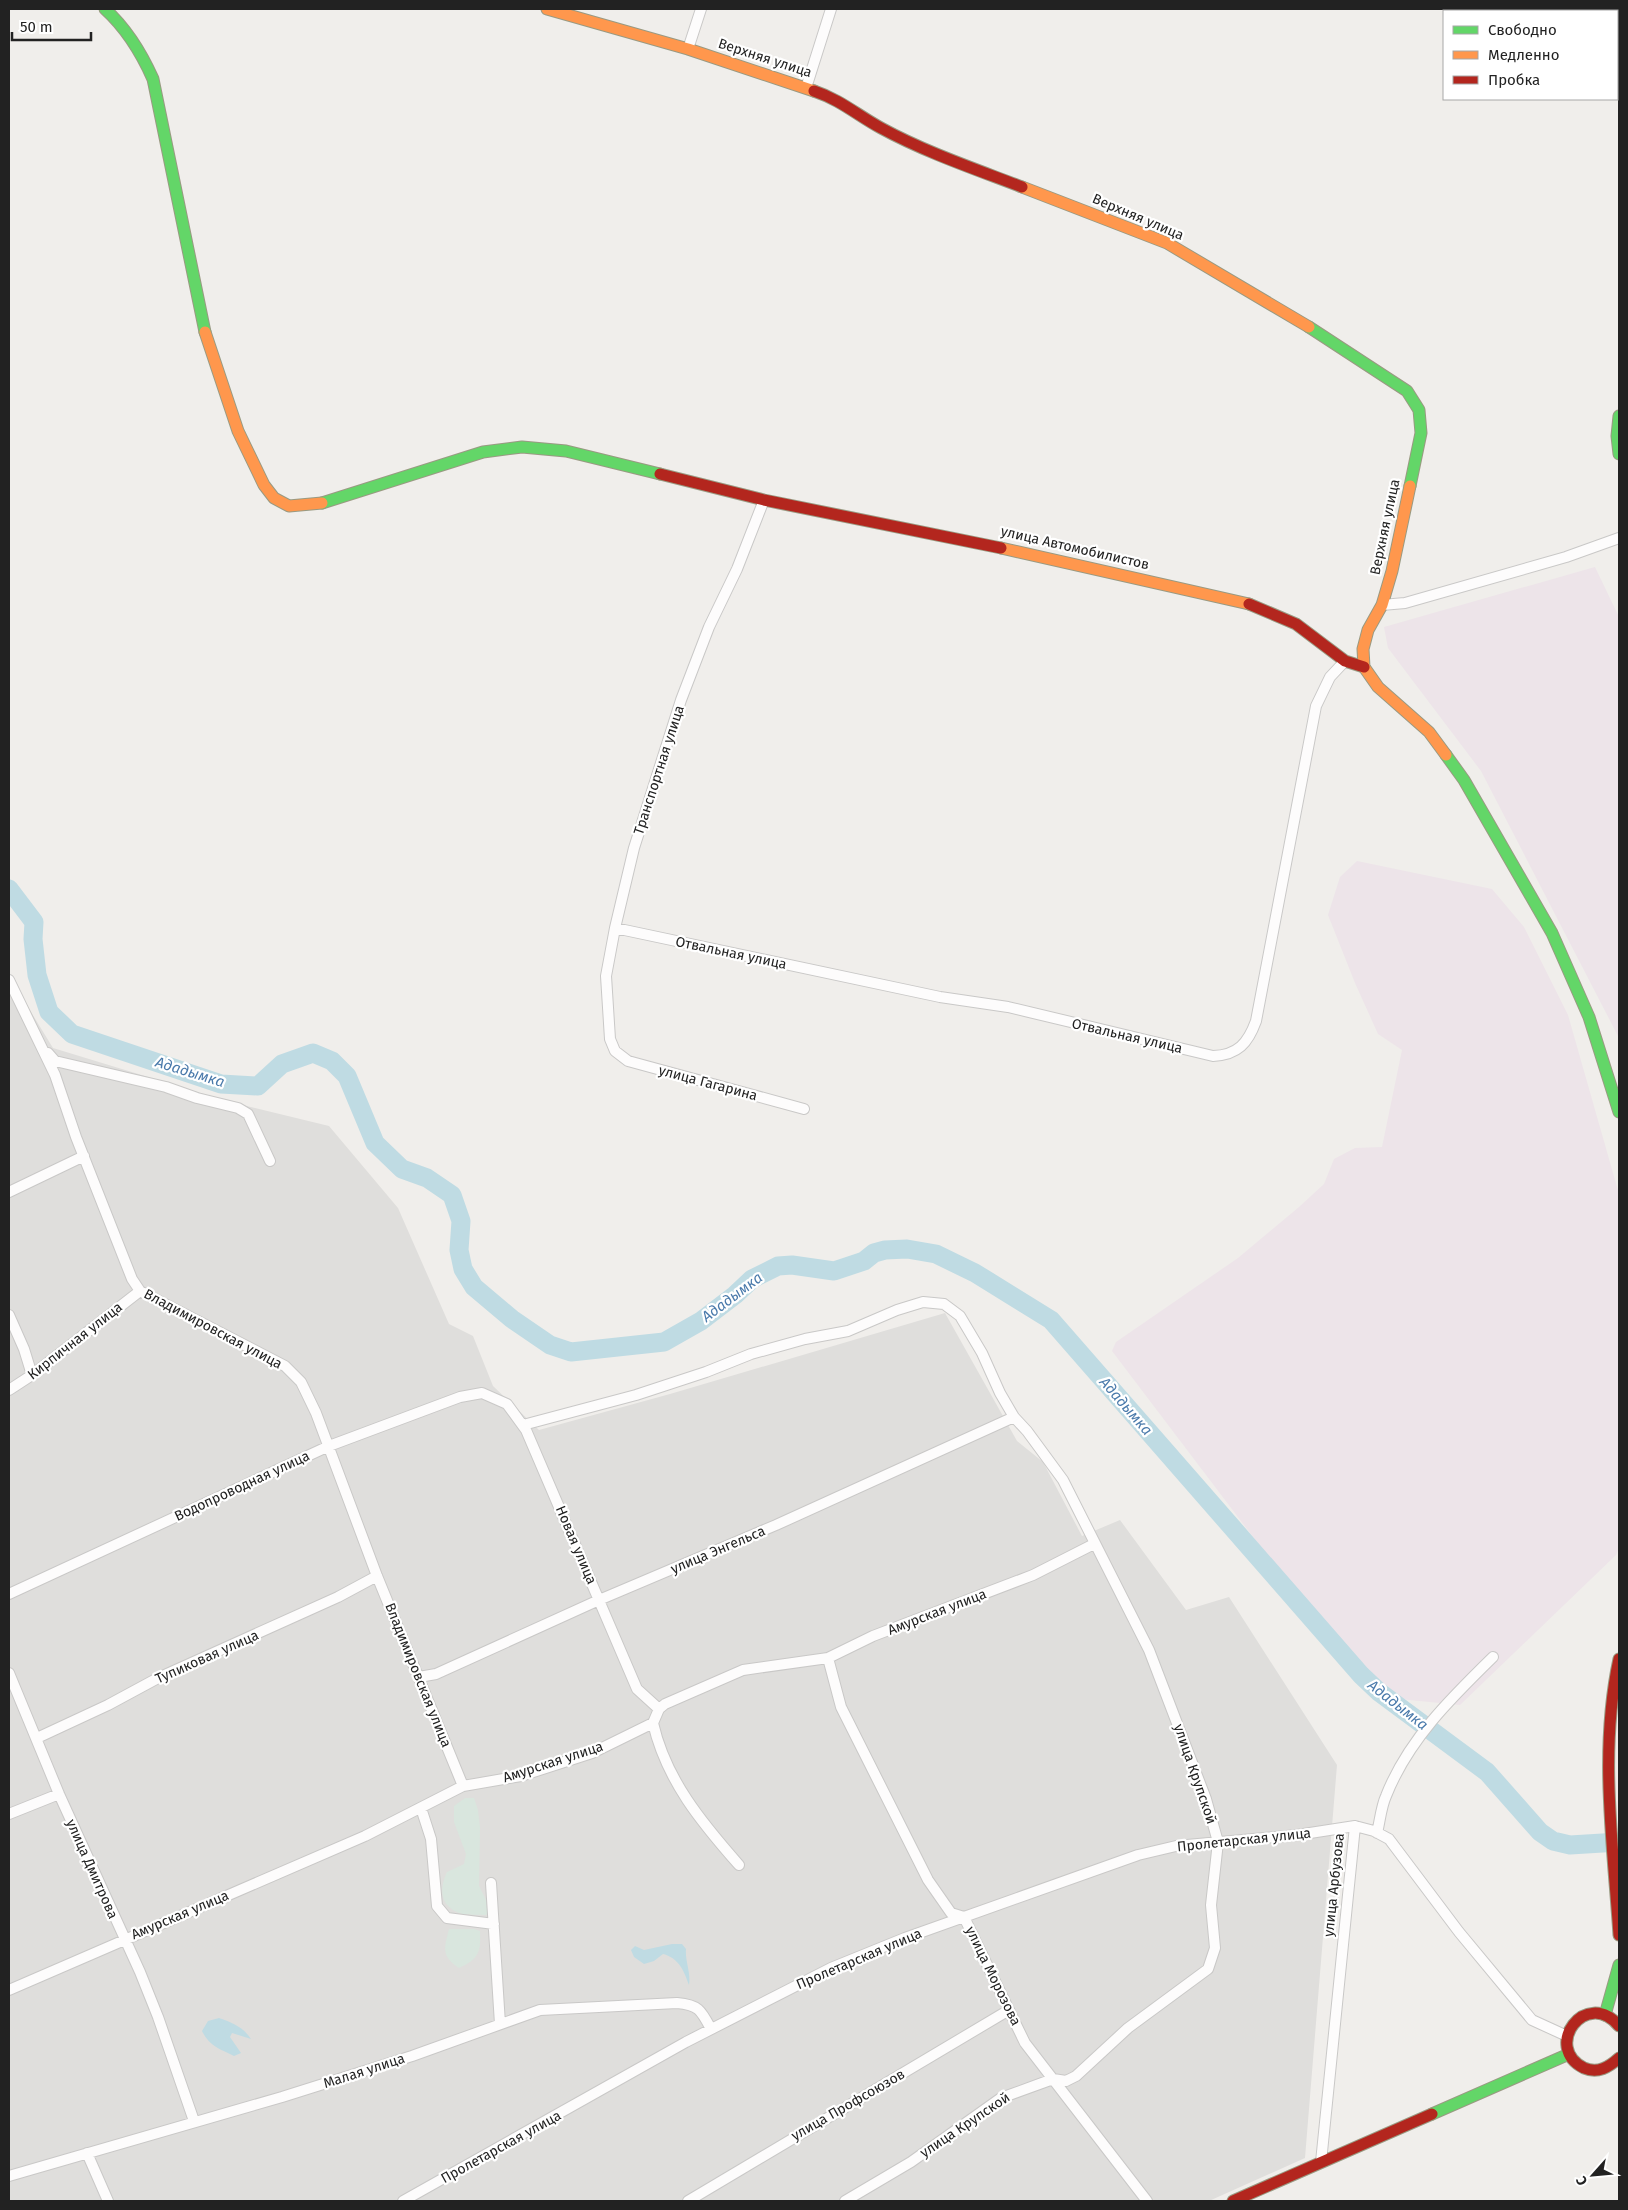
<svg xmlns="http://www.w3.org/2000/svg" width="1628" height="2210" viewBox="0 0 1628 2210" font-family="'Fira Sans',sans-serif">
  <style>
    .residential { fill: #dfdedc }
    .industrial { fill: #ede4e9 }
    .wetland { fill: #d9e6de }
    .water { fill: #bfdbe3 }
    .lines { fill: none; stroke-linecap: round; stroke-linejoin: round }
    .river { stroke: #bfdbe3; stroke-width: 19 }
    .street-casing { stroke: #c9c8c7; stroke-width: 12 }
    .fast-casing { stroke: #999a82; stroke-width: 13 }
    .slow-casing { stroke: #999a82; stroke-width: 13 }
    .jam-casing { stroke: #999a82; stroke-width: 13 }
    .street { stroke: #fdfcfc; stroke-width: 10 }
    .fast { stroke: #63d668; stroke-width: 11 }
    .slow { stroke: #ff974d; stroke-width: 11 }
    .jam { stroke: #b3261e; stroke-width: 11 }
    .labels { text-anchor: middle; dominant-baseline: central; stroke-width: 4.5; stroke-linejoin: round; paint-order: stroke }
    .street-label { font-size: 14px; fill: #222; stroke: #fff }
    .water-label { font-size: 15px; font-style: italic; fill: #4a7aab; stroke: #fff }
  </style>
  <rect width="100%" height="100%" fill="#f0eeeb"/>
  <path class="residential" d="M9,976L53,1048L230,1102L329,1126L398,1208L449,1324L473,1336L493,1386L539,1430L670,1394L945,1313L1017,1441L1043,1462L1082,1536L1120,1520L1186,1610L1229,1597L1337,1765L1305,2158L1209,2201H9Z"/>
  <path class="industrial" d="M1595,567L1619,617V1038L1481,771L1388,648L1384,627Z
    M1357,861L1492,889L1524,927L1568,1015L1619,1194V1548L1616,1555L1460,1705L1389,1698L1335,1645L1112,1351L1116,1342L1238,1258L1299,1207L1324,1184L1334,1159L1355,1148L1382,1147L1402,1050L1378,1034L1355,983L1328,915L1340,877Z"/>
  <path class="wetland" d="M465,1798H474L478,1810L480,1827L479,1886L487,1902L488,1914L485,1915C477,1914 464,1916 457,1912C439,1904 440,1887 447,1872L464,1864L466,1854L454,1822V1806Z
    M449,1929H474L480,1931C481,1952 479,1959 459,1968C441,1956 444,1948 449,1929Z"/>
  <path class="water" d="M672,1944H682L686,1949C685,1962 691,1972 689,1985C684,1971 679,1958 663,1954L654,1961L644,1964L634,1957L631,1950L635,1946L644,1950Z
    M219,2018C233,2023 243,2027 251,2039L232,2033L230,2037L241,2053L234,2056C220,2049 209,2046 202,2031L208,2021Z"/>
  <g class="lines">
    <path class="river" d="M9,889L34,922L33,939L37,975L49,1012L72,1034L221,1084L258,1086L282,1064L313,1053L332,1061L347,1076L375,1143L402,1169L427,1178L452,1195L461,1221L459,1250L463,1269L474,1287L512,1319L550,1345L571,1352L664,1342L701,1321L735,1295L752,1279L778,1266L792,1265L834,1271L864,1261L874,1253L885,1250L907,1249L936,1254L975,1273L1051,1320L1361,1675L1379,1692L1487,1772L1540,1832L1553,1841L1570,1845L1619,1842"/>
    <g class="street-casing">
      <path id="street" d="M688,49L701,9
        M806,88L831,9
        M764,500L737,569L709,627L681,700L634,848L615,928L606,976L610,1039L615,1051L628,1061L804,1109
        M1382,605L1405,603L1566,557L1619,538
        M615,928L940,997L1008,1007L1213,1056C1238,1055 1248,1043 1256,1021L1316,706L1330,677L1345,661
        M9,980L55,1075L76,1137L132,1279L140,1291L285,1366L301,1382L316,1413L377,1576L463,1786
        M48,1053L55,1061L166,1087L197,1098L238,1108L248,1114L270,1161
        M9,1192L84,1156
        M9,1315L24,1349L32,1375
        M9,1390L32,1375L140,1291
        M523,1425L636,1395L706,1372L751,1354L805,1339L848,1331L897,1310L923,1302L944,1304L960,1316L982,1353L1000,1393L1014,1417L1027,1431L1063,1480L1149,1650L1206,1799L1218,1842L1211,1905L1215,1948L1208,1969L1128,2028L1076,2076L1066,2081L1053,2079L1001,2098L911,2162L845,2201
        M9,1594L329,1446L460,1397L482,1393L507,1404L526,1430L637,1689L659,1709
        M828,1658L841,1707L928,1880L951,1913L964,1917L1025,2043L1147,2201
        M9,1673L59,1794L140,1972L158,2017L194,2121
        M419,1677L436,1674L599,1600L776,1525L1014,1417
        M653,1723C666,1780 702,1823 739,1865
        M37,1738L108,1705L158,1678L338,1597L377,1576
        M421,1808L431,1839L437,1906L447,1918L494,1924
        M9,1814L59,1794
        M1377,1833C1380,1821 1381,1807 1386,1796C1408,1740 1451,1698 1493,1657
        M491,1883L500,2024
        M9,1990L365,1836L463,1786L521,1776L592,1753L653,1723L659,1709L665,1704L743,1670L828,1658L873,1636L1033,1575L1094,1544
        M87,2153L108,2201
        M1321,2162L1355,1826
        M9,2176L282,2097L412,2056L540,2010L677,2003C699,2005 701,2010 711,2029
        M403,2201L686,2042L831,1968L905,1938L1138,1855L1176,1846L1297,1835L1355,1826L1374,1831L1389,1839L1459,1932L1532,2020L1567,2036
        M688,2201L1009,2010"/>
    </g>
    <g class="fast-casing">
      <path id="fast" d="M105,9C127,29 141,52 153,79L205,332
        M1309,327L1407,391L1419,410L1421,433L1410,486
        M1619,416L1617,436L1619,454
        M322,503L483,452L522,447L566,451L660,474
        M1446,755L1464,780L1552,933L1589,1017L1619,1112
        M1605,2015L1619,1965
        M1432,2114L1569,2054"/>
    </g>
    <g class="slow-casing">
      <path id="slow" d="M547,9L688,49L814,91
        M1022,187L1167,243L1309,327
        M205,332L238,431L264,485L274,498L289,506L322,503
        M1410,486L1392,571L1382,605L1368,630L1363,649L1364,667L1378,687L1429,732L1446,755
        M1001,548L1249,604"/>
    </g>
    <g class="jam-casing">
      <path id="jam" d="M814,91C841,100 857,115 881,128C925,152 975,169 1022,187
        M660,474L764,500L1001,548
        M1249,604L1296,624L1345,661L1364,667
        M1619,1659C1599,1751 1613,1843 1619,1935
        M1619,2026C1586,1987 1542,2047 1584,2068C1598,2074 1609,2067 1619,2058
        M1233,2201L1432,2114"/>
    </g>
    <use href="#street" class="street"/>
    <use href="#fast" class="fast"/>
    <use href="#slow" class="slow"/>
    <use href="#jam" class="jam"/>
  </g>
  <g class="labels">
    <g class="street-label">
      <text transform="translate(765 58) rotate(18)">Верхняя улица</text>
      <text transform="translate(1138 217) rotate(23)">Верхняя улица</text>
      <text transform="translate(1385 527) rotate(-78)">Верхняя улица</text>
      <text transform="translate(1075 548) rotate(13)">улица Автомобилистов</text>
      <text transform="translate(659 770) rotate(-72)">Транспортная улица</text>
      <text transform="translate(731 953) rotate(12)">Отвальная улица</text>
      <text transform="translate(1127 1036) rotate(13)">Отвальная улица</text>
      <text transform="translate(708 1083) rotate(15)">улица Гагарина</text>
      <text transform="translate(213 1329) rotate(28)">Владимировская улица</text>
      <text transform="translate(75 1341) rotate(-38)">Кирпичная улица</text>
      <text transform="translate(242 1486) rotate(-25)">Водопроводная улица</text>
      <text transform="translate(576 1545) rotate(67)">Новая улица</text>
      <text transform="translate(718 1550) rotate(-23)">улица Энгельса</text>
      <text transform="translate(937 1612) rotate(-21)">Амурская улица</text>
      <text transform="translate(207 1657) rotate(-24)">Тупиковая улица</text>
      <text transform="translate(418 1675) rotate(68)">Владимировская улица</text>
      <text transform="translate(553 1762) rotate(-18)">Амурская улица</text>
      <text transform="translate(1195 1774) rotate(71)">улица Крупской</text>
      <text transform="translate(1244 1840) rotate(-6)">Пролетарская улица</text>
      <text transform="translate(92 1869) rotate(66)">улица Дмитрова</text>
      <text transform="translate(1334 1885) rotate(-84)">улица Арбузова</text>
      <text transform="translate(180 1915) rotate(-23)">Амурская улица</text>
      <text transform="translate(859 1959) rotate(-23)">Пролетарская улица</text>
      <text transform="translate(993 1976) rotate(64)">улица Морозова</text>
      <text transform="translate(364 2071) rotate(-18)">Малая улица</text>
      <text transform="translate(848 2105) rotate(-30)">улица Профсоюзов</text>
      <text transform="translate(965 2125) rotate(-34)">улица Крупской</text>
      <text transform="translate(501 2147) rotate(-29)">Пролетарская улица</text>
    </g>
    <g class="water-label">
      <text transform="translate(190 1072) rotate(17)">Ададымка</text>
      <text transform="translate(732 1297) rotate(-37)">Ададымка</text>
      <text transform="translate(1126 1406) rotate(49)">Ададымка</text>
      <text transform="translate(1398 1705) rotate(38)">Ададымка</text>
    </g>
  </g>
  <rect width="1628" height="2210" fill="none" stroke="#222222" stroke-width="20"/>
  <rect x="1443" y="10" width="175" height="90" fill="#ffffff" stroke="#a7a7a7"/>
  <rect x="1453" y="26" width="25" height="8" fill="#63d668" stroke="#a7a7a7"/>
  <text x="1488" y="35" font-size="15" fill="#222222">Свободно</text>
  <rect x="1453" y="51" width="25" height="8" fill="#ff974d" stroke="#a7a7a7"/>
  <text x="1488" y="60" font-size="15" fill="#222222">Медленно</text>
  <rect x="1453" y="76" width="25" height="8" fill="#b3261e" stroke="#a7a7a7"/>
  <text x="1488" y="85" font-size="15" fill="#222222">Пробка</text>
  <g transform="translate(1593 2175) rotate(243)" stroke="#ffffff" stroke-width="4" paint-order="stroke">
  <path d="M0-4L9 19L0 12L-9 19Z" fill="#222222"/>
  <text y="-8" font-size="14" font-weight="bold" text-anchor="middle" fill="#222222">С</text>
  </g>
  <path d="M12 32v8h79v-8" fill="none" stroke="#222222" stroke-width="2.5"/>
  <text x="20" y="32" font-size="15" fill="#222222" stroke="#ffffff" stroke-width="4" paint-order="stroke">50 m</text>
</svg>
